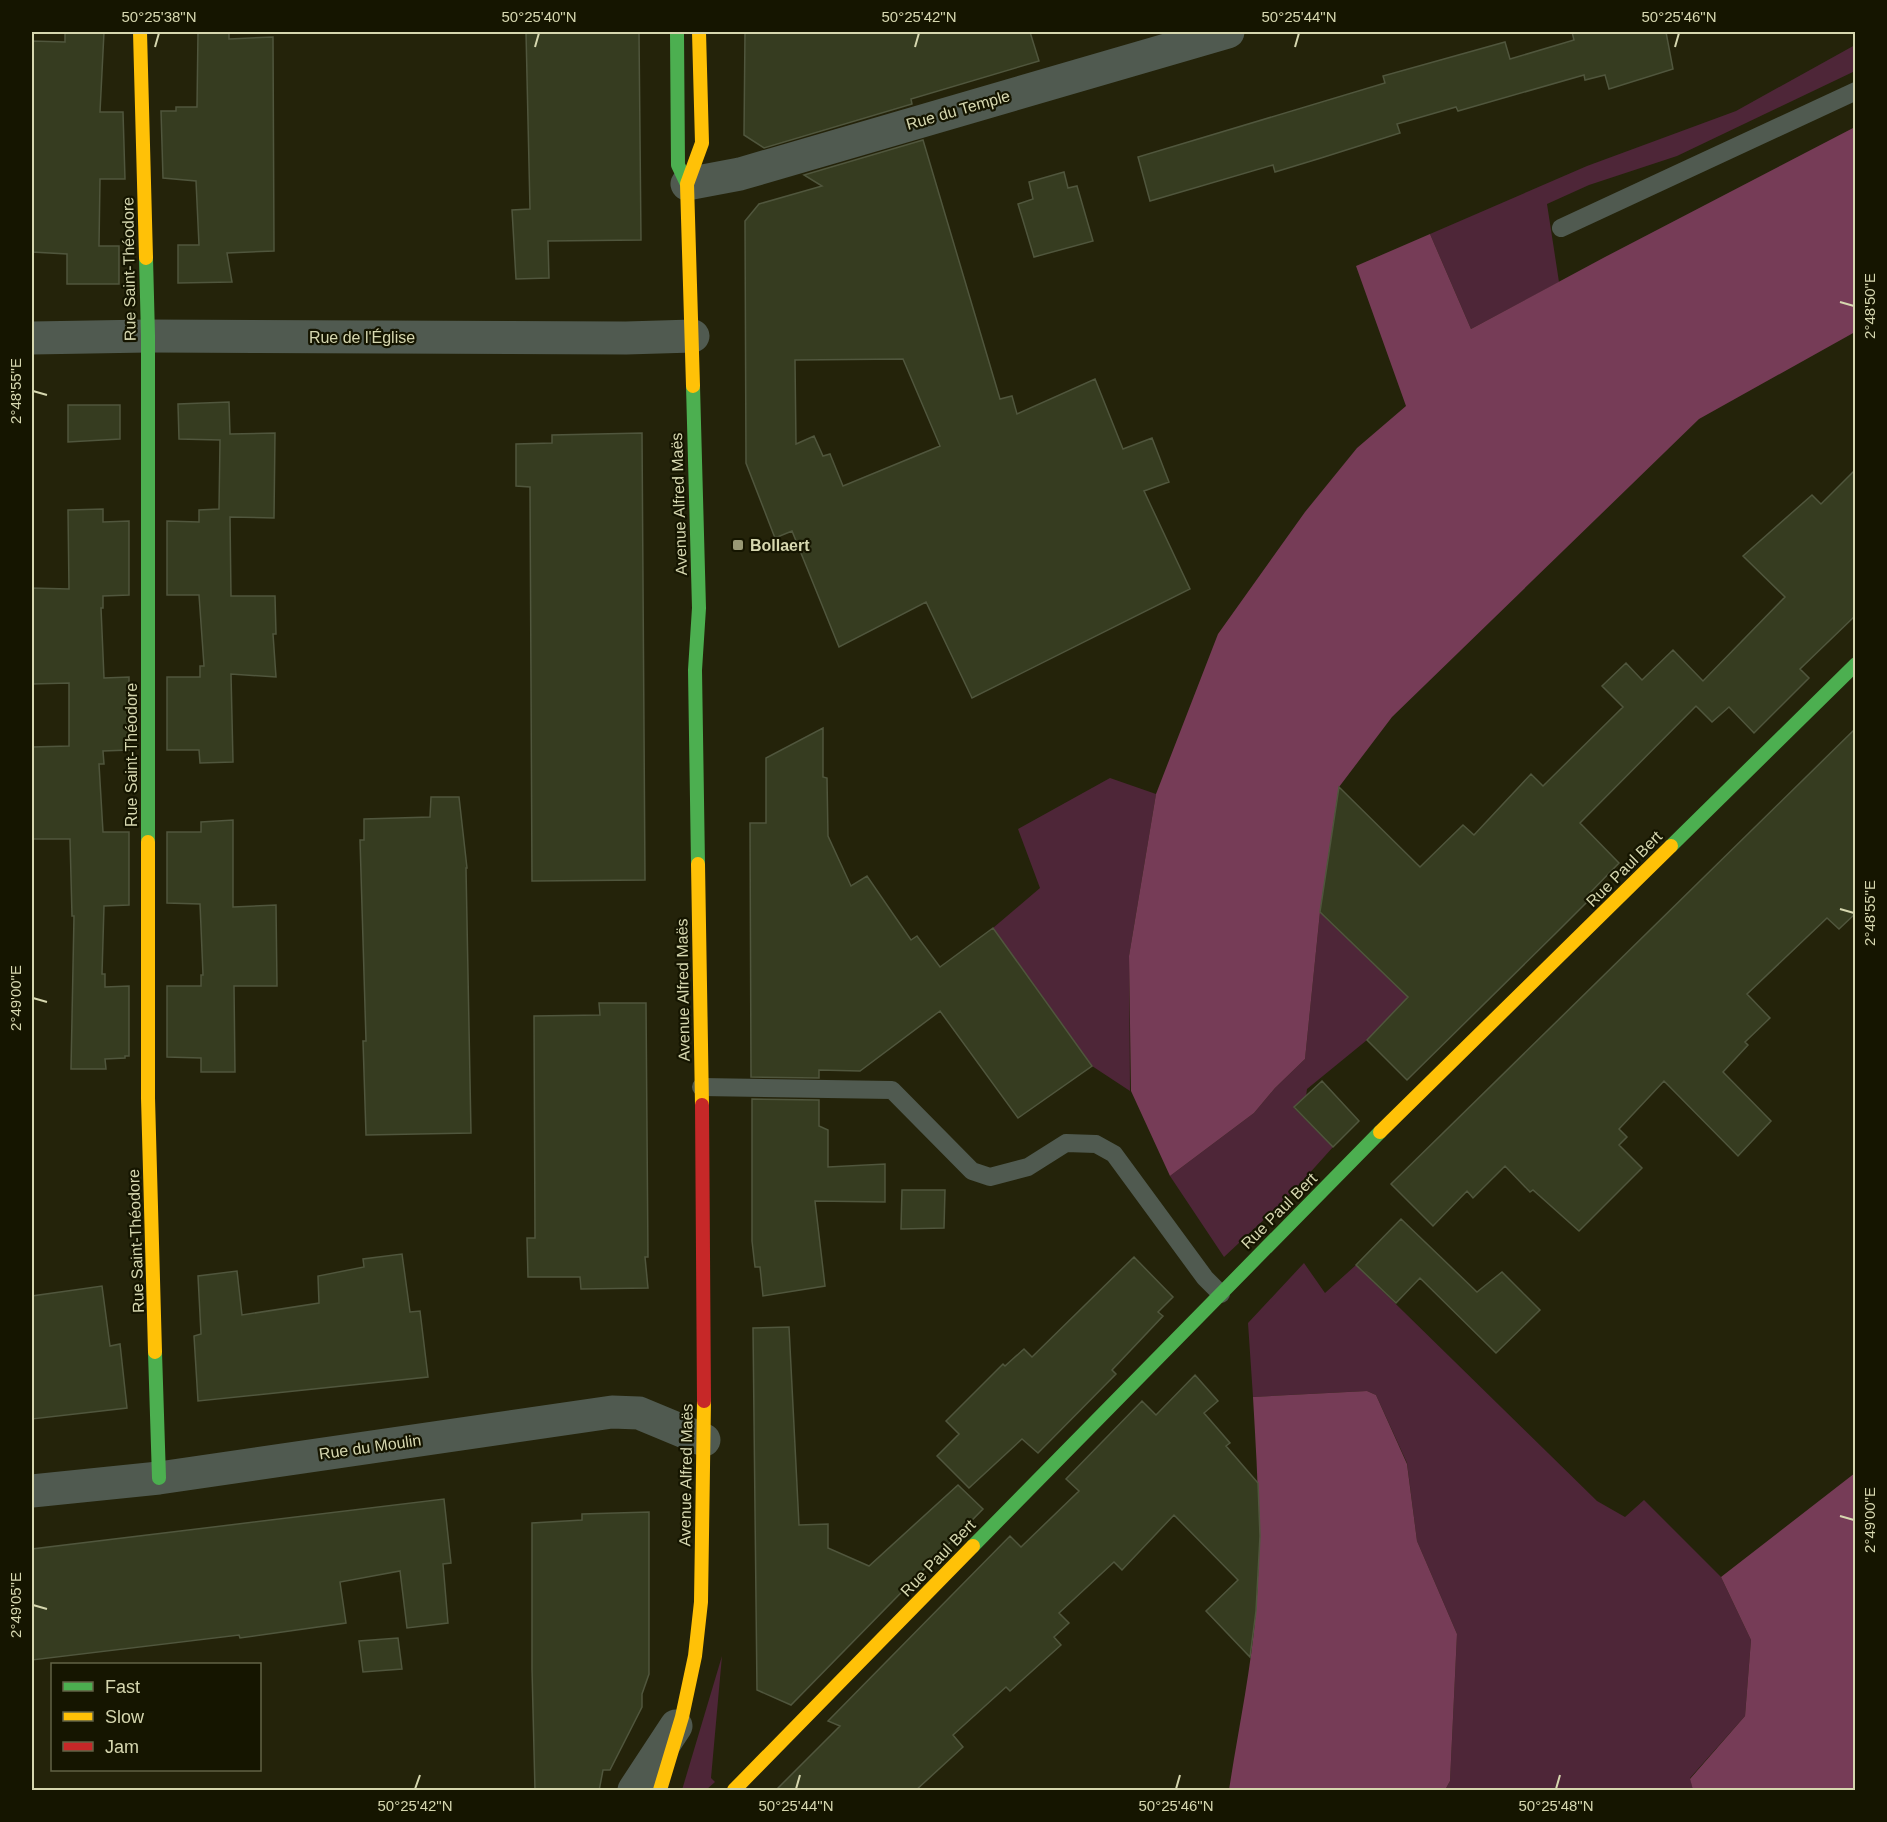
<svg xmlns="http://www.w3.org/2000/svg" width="1887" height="1822" viewBox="0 0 1887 1822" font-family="Helvetica,sans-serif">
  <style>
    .green { fill: #4e2638 }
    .forest { fill: #763c57 }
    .building { fill: #363c20; stroke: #50563d; stroke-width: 1.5; fill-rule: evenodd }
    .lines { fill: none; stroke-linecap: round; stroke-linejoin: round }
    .lane { stroke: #505a50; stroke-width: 18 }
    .street { stroke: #505a50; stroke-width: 33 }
    .fast { stroke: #4caf50; stroke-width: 14 }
    .slow { stroke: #ffc107; stroke-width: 14 }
    .jam { stroke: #c62828; stroke-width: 14 }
    .ticks { fill: none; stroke: #d6d7af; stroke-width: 2 }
    .poi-dot { fill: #989875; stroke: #151500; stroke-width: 2 }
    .labels { text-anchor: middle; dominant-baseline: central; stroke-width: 4.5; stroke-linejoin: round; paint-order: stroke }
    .street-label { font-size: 16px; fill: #d6d7af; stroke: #151500 }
    .poi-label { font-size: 16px; font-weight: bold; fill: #d6d7af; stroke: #151500; text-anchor: start }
    .neatline { fill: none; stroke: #d6d7af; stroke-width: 2 }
    .ticks-label { font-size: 15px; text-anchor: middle; fill: #d6d7af }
  </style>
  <rect width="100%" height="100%" fill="#24230a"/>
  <path class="green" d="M1855,45V71L1677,156L1589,185L1547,204L1559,282L1471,329L1430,234L1587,166L1736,111Z
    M1110,778L1156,794L1129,956L1130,1091L1092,1066L993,928L1040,888L1018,829Z
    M1320,912L1408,997L1367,1040L1307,1089L1306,1096L1294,1108L1333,1147L1289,1196L1224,1257L1170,1176L1254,1113L1275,1088L1305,1059Z
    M1304,1263L1325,1293L1356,1265L1597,1501L1625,1517L1644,1500L1721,1577L1751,1640L1745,1716L1690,1778L1693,1790H1445L1450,1781L1457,1634L1417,1541L1407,1463L1376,1395L1367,1391L1253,1397L1248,1323Z
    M722,1656L711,1778L715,1782L706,1790H682Z"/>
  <path class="forest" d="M1855,127V332L1699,419L1392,717L1339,787L1320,912L1305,1059L1275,1088L1254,1113L1170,1176L1131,1091L1129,956L1156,794L1218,634L1305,512L1357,448L1406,406L1356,266L1430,234L1471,329L1605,257Z
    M1367,1391L1376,1395L1407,1464L1417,1541L1457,1634L1450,1781L1445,1790H1229C1238,1731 1251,1671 1256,1610C1262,1539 1257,1468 1253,1397Z
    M1855,1473V1790H1693L1690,1779L1745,1716L1751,1640L1721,1577Z"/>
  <path class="building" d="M65,32H104L100,112H123L125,179H100L99,246H119V284H67V254L32,252V41L65,42Z
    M198,32H229V39L273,37L274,251L227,253L232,282L178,283V245H199L196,181L163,178L161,111H176V107H197Z
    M526,32H639L641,240L548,241L549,278L516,279L512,210L530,209Z
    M745,32H1030L1039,61L911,99L912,104L764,148L744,135Z
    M1572,32H1666L1673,69L1609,89L1605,75L1585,80L1584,75L1458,111L1456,107L1397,124L1400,133L1321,158L1275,172L1273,165L1150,201L1138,157L1385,83L1383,76L1505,42L1510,59L1574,40Z
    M923,140L1000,399L1012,396L1017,414L1095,379L1123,449L1152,438L1169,482L1144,491L1190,589L972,698L926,602L839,647L792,531L775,538L746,463L745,221L759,204L822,186L804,175ZM903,359L940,446L843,486L830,454L823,456L814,436L796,444L795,360Z
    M1064,172L1068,188L1077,186L1093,241L1034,257L1018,204L1033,199L1029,182Z
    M229,402L230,434L275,433L274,518L230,517L231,596H275L276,634H273L276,677L231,674L233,762L200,763L199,750H167V677H200V666H204L199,595H167V521L199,522V510L219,509L220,440L179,439L178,404Z
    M68,405H120V439L68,442Z
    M642,433L645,880L532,881L530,487L516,486V444L552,443V435Z
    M1856,469V615L1800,669L1809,678L1754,733L1729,707L1712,722L1696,706L1580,823L1619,863L1585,898L1588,901L1556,933L1407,1080L1367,1040L1408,997L1320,912L1339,787L1420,867L1463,825L1474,835L1531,774L1543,786L1623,707L1602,686L1626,663L1642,680L1673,650L1703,681L1785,597L1743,556L1812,495L1821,504Z
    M103,509V522L129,521V595L103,596V608H101L104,678L129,677V750L103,751L104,764H99L103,832H129V905L104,906L102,974H105V987L129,986V1056H125V1058L105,1059L106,1069H71L74,916H72L70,839H32V747L69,746V683L32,684V588L69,589L68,510Z
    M823,728V777L827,778L828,836L851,886L867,876L911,940L917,936L940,967L993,928L1092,1066L1018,1118L940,1011L860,1071L819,1070V1078L751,1077L750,823H766V758Z
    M1856,728V913L1839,929L1827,918L1747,994L1770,1018L1745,1042L1748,1045L1723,1072L1771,1121L1738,1156L1664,1081L1619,1129L1627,1137L1619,1145L1642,1168L1579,1231L1533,1190L1530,1192L1505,1166L1473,1198L1467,1191L1433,1226L1391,1184Z
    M431,797H459L467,868H466L471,1133L366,1135L363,1041H366L360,840H364V819L430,817Z
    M233,820V907L276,905L277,986H234L235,1072H201V1058L167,1057V986H201V975H203L200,904L167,903V832H201V822Z
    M599,1003H646L648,1257H645L648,1288L581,1289L580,1277H528L527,1238H535L534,1016L600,1015Z
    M1322,1081L1359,1121L1333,1147L1294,1107Z
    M752,1099L819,1100V1126L828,1130V1167L885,1164V1202L815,1201L825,1286L763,1296L760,1267H755L752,1241Z
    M902,1190H945L944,1228L901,1229Z
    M1401,1219L1477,1292L1502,1272L1540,1310L1496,1353L1420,1278L1396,1303L1356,1265Z
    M402,1254L410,1312L420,1311L428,1377L198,1401L194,1336L201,1334L198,1276L237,1271L242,1315L319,1303L318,1276L364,1267L363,1259Z
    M1134,1257L1173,1297L1158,1312L1163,1316L1112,1370L1116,1374L1038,1453L1022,1439L969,1488L937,1456L959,1434L946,1421L1003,1364L1005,1366L1024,1349L1032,1357Z
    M102,1286L110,1346L120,1344L127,1408L32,1419V1296Z
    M789,1327L799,1525L828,1524V1548L869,1566L958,1485L983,1509L791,1705L757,1690L753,1328Z
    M1195,1375L1218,1401L1204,1413L1230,1443L1226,1446L1258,1483L1260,1536L1256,1611L1250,1657L1206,1611L1238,1580L1174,1515L1122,1570L1114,1562L1059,1613L1069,1623L1054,1637L1061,1645L1010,1691L1006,1687L953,1735L963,1747L915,1791H775L840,1726L828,1721L1010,1536L1021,1547L1079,1491L1066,1479L1142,1401L1156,1415Z
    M444,1499L451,1563L443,1564L448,1623L407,1628L400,1571L340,1582L346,1623L240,1638L239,1635L32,1660V1549Z
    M649,1512V1674L642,1694V1707L610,1770H603L599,1791H535L532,1669V1523L582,1520V1514Z
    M398,1638L402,1669L363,1672L359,1641Z"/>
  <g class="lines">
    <path class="lane" d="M1561,228L1856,91
      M701,1087L892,1090L972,1171L990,1177L1028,1167L1066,1143L1096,1144L1114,1154L1205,1278L1221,1294"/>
    <path class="street" d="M687,184L740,174L1228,32
      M32,338L148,336L626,338L693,336
      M32,1491L159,1478L612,1412L639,1413L704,1440
      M634,1790L676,1726"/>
    <path class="fast" d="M677,34L678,165L687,184
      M146,258L148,336V842
      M693,386L699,608L695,670L698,864
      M1671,846L1856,664
      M155,1352L159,1478
      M973,1546L1380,1132"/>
    <path class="slow" d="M140,32L146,258
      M693,386L687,184L702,143L699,32
      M148,842V1098L155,1352
      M698,864L702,1105
      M1380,1132L1671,846
      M660,1790L682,1717L695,1656L701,1602L704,1401
      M734,1790L973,1546"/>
    <path class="jam" d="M702,1105L704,1401"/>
  </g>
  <path class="ticks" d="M155,47L159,33M535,47L539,33M915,47L919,33M1295,47L1299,33M1675,47L1679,33M1840,302L1854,306M33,391L47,395M1840,909L1854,913M33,998L47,1002M1840,1516L1854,1520M33,1605L47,1609M415,1789L420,1775M796,1789L800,1775M1176,1789L1180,1775M1556,1789L1560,1775"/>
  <rect class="poi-dot" x="732" y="539" width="12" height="12" rx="3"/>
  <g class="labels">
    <g class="street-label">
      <text transform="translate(958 110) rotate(-16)">Rue du Temple</text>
      <text transform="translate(129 269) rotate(-91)">Rue Saint-Théodore</text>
      <text x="362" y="337">Rue de l'Église</text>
      <text transform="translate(679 504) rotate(-92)">Avenue Alfred Maës</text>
      <text transform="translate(131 755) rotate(-90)">Rue Saint-Théodore</text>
      <text transform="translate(1624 869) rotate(-45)">Rue Paul Bert</text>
      <text transform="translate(683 990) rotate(-91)">Avenue Alfred Maës</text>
      <text transform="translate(1279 1211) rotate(-45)">Rue Paul Bert</text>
      <text transform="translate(136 1241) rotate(-92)">Rue Saint-Théodore</text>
      <text transform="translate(370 1447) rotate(-8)">Rue du Moulin</text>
      <text transform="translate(686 1475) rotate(-89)">Avenue Alfred Maës</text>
      <text transform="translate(938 1558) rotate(-46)">Rue Paul Bert</text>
    </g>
    <g class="poi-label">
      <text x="750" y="545">Bollaert</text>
    </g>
  </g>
  <rect width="1887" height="1822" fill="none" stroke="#151500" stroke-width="66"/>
  <rect x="51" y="1663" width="210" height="108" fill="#151500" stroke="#626346" stroke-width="1.5"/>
  <rect x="63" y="1682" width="30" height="9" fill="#4caf50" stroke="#626346" stroke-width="1.5"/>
  <text x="105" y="1693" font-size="18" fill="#d6d7af">Fast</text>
  <rect x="63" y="1712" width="30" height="9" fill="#ffc107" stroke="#626346" stroke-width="1.5"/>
  <text x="105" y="1723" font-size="18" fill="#d6d7af">Slow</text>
  <rect x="63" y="1742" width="30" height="9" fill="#c62828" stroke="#626346" stroke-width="1.5"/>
  <text x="105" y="1753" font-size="18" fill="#d6d7af">Jam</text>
  <rect x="33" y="33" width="1821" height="1756" class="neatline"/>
  <g class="ticks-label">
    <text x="159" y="22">50°25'38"N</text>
    <text x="539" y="22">50°25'40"N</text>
    <text x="919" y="22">50°25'42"N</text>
    <text x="1299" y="22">50°25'44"N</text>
    <text x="1679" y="22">50°25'46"N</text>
    <text transform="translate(1870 306) rotate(-90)" y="5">2°48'50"E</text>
    <text transform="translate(16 391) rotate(-90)" y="5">2°48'55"E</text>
    <text transform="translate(1870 913) rotate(-90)" y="5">2°48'55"E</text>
    <text transform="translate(16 998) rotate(-90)" y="5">2°49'00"E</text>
    <text transform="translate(1870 1520) rotate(-90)" y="5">2°49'00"E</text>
    <text transform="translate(16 1605) rotate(-90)" y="5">2°49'05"E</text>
    <text x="415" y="1811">50°25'42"N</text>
    <text x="796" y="1811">50°25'44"N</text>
    <text x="1176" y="1811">50°25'46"N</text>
    <text x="1556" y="1811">50°25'48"N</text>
  </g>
</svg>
